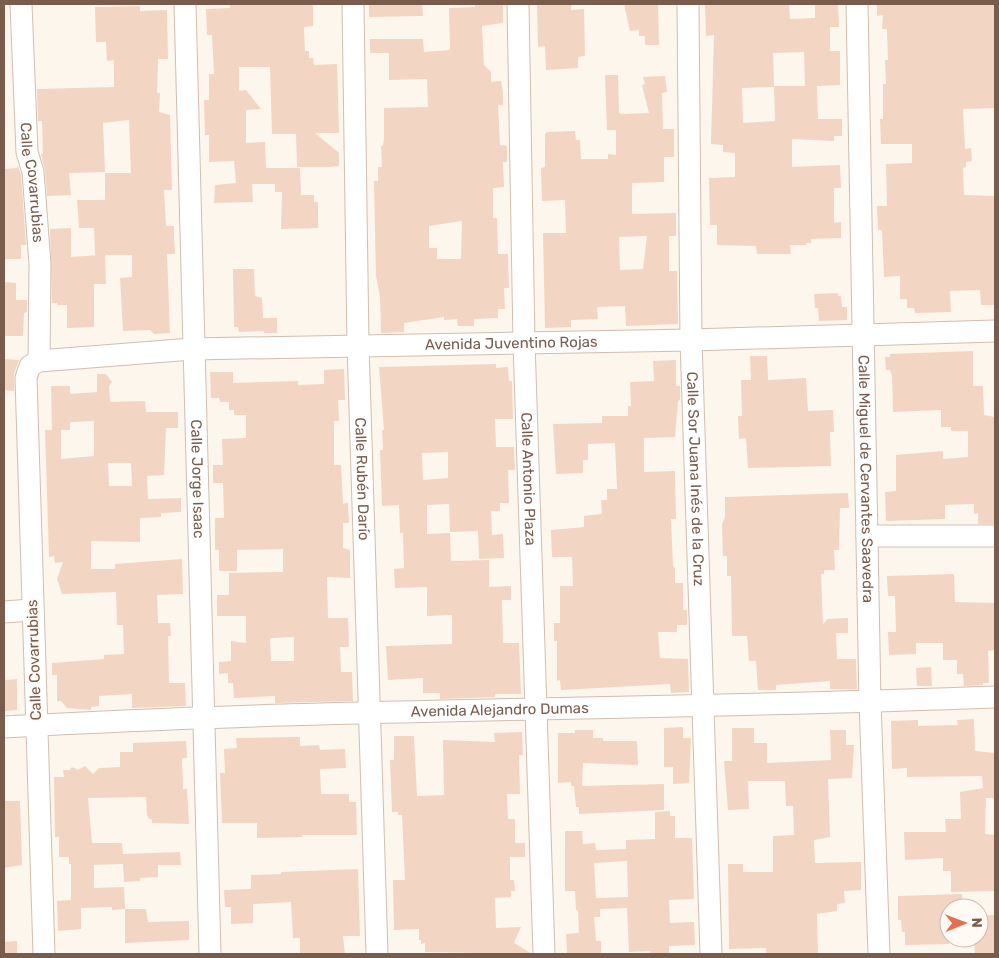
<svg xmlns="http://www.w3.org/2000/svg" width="999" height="958" viewBox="0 0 999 958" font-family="Rubik,sans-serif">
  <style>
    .building { fill: #f3d5c3; fill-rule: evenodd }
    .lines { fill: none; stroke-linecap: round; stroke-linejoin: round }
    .minor-casing { stroke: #d1beb0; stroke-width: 23 }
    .minor { stroke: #fff; stroke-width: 21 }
    .labels { text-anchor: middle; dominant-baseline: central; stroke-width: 4; stroke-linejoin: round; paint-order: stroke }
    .street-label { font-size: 15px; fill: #7a5c4d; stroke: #fffaf3 }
  </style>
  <rect width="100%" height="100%" fill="#fdf6ec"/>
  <path class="building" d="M230,4H313V26L304,27L305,51H309V58H313L314,65L337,64L339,133H315L339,153V166L329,167H297L296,134H272L270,67H239V91L246,90L261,109L246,110V143L265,142L266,168H300L301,195H314V202H318V228L281,229L282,192H275V184H252L253,202L214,203L215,185L236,183L234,161L209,162V135H205L204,100H209V74H214L212,35H207L206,9L230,8Z
    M369,4H422L423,16L369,17Z
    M475,4H503V23L482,26L484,65L491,72V82L501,81L503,92V105H498L500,145L507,146V162H503L504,187L493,188V218H497L498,254H508L509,288H504L505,309H498V318L474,319V326H458L457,319L444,320V317L404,323V332L381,333L380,297L376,276L374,181H378V167H382L381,146H383L384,139V108L428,107L427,79L389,80V53H370V39H423L424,52L450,50L449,8L475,7ZM462,221L461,259H437V248H429V226Z
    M537,4H571V10L584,9L585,56L578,57V68L546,70L545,46L538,47Z
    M624,4H658L659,45H645V36H639V30L630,31Z
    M705,4H789L790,19L815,18V4H838L839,27H830V51H840V85L817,86L818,119H842V136H834V141L792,139V167L840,165L841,188H834V223L841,222V238L811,239V243H806V245H790L791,254H757L756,246L717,245V225H710L709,178L735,177V153L723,152V145L711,144L714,35L706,36ZM804,52L805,86H774L773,53ZM774,87L775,121L743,123L742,88Z
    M877,4L994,5L995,108L963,109L965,149L971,148L972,161L966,162V167L963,168L964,195L995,196V305H981L980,290L950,291L951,312L915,313L914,308H907V299H900V276L884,277L882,230H878L877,206H887L886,164L912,163V144H881L880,119H883V84H886L885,60H888L887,29H882L883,15L877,16Z
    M140,6V11L167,10L168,59H158L157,93H160L159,112L170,115L172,190H164L166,226H174V237L175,254H167L170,333L154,334L150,330L123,331L120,278L132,277V255H105L106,284H94V327L67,328V305H57V303H52L50,229L71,228V257L99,255H95L94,228H79L77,200H105V173H131L129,120L103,123L105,172L69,173L71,195L47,196L45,171L41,154H43L42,121H38L37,89L114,87V60L107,61L106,42H96L95,7Z
    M605,75H618L619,113L622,114L649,113L642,85L645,84L643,77L665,76L667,92L662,93L663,129H674V157H664V182L632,183V214L676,213V236H669V271H677L678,324L626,326L625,306L597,307L598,319L571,320V327L545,328L543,233H566L565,200L542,201L541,168L545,167V134L547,132L575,131L576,140H580L581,159H608V154L616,155V130H607ZM647,236L643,269L620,270L619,237Z
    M17,165L21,174L26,245H21V259H4V169L17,168Z
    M233,269H254L255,296L262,298L263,318H277V333H264V331L239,332L238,327H234Z
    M4,282L16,283V300H27V312L24,313L23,336H4Z
    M838,293V296H841L842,307H847V320L819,321L818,308H815L814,294Z
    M973,351V386H983L984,415L995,417V524H978V513L974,514V504L945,505V519L886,521L885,492L896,491V455L943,451V459L968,457V431H951V427H941V410L893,412L892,376L890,370H886L885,357H890V354Z
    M750,356H767L768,380L806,378L808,411L833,410L834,432H830L831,466L748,468L746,438L739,439L738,416H742L741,380H751Z
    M4,359L19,360L14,374V391L4,390Z
    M676,360V386H680V399L678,402L675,437L644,438V472L675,471L676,519H671L673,566L675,569V583H683V610H687V625H677V632H658L660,658L688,659L689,692L671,693L670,684L561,690L560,680L557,681V641H554V623H560V586H573L572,557H552L551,530L584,527V516L602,514L601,500H607V489H617L615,443L588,444V460H583V473L556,474L553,424L602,423V416H628V406H631L630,382L654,381L653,361Z
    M496,364V368L508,367L509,381H512L513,419H495L496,447H514L515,470H508L509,503H500V511H491L492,535L503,534L504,558L479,559L478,531L450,532L449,504L427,505V534L450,533L451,561L489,560V587L511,586V600H502L503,643H519L521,694H495V697L440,699V693H423V678L388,680L386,646L452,644V615L427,616V587L395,588L394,569L404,568L403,533H400L399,505L382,506L380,450H383L382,430H384L379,367ZM448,452V478L423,480L422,453Z
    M344,369L345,400H338L339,421H334V465H341L343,504L348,503L349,523H343V548L350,550V578L327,577L328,618H348L349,647H340L341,672H352L353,701L275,703V696L234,698L233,683H228V673L219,674V662L231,661V641L246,643V616H217V595H229V573L283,572V549L237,550V571H219V550H215V518H224L223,483H213V465H223L222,439L246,438V415H234V410H229V402H220L219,398H211L210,372H233V383L298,381V385L324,384V370ZM294,637V661H271L270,638Z
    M97,374H106L112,382L109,386L110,402L145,401L146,412H178V428H166L164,475L147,476L148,499L181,498V512L161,513V517L140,518V542L91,541V569H115V564L182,559L183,594L157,595L158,623H170L171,636H168L169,683H185L186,706L132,708V694L99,696V706L91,707V710L67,708L61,701H57V675H52V663L104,659V655L124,654L123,625H117L116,592L62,594L57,579L63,562L55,563L54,556L49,557L45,430H52L51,386H70V394L97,392ZM94,421V456L61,459V430H70V422ZM108,463H131L132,486H109Z
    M848,493L849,508H840L839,550H834L835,570H824V574H821L823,625L827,619L848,618V633H836L837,659H856L857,689H830V681L776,685V690H758L756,661H749L747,636H732L731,576H727V556H723L722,525L725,517V497Z
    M954,574L955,602L995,603V650L988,651L989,683H983V685L964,686L963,674H957V660H943V643H916V654L889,655L888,632H896L895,596H888L887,576Z
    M931,667L932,686H917L916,668Z
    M17,679V710L4,711V680Z
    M974,719L975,751L995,753V798H986L985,834L995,835V891L951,892V871H943V858L905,860L904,832H946L945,819H961L960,792L983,788L982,776L907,777V768L892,769L891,721L918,720V726L958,725L957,720Z
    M683,727V738H691L689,783L673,784V767H664V728Z
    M732,728H754V743H767V763L831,760L830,730H846V745H854L852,778L828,779L830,837L814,840L815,863L861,862V890L844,891L845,903L837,904V911L817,914L818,954H766V948L729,949L728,864H743V872H773V836L794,835L793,806H786L785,781H748L749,809L728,810L724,761H732Z
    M575,730H593V738H603V741H637L638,765L583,763L582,786L664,784V810L579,814V807H576L574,786H571V782L558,783V733H575Z
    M522,732L523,755H519L520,794H507L508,819H515V843H525V857H510V880H514L515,891H511V897L495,898L496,928L521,927L514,943L532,954L425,952V943L421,944V940H419V929L394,930L393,880H405L402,815H398V812H392L390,760H394V736H414L417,796L444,795L443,740L495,742L494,733Z
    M300,737V746L319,745L320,750L345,749L346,768L320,769L321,794H349V802H356L357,835H302V837L257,838V823H222L220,773H225L224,749L237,748L236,738Z
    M186,741L187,758H182L183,789H187L189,824L152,823V819H149L147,815L146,797L88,798L92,843H122L123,854L180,852L181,865H158V877L140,878V881L124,882L123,864L94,865V888L124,887L125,909L112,910V907L81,908V929L58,931L57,901L71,900V864H69V857H59V837H55L54,777H64L63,770H69L72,767L78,770L85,766L93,774L99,768L120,767V752H133V743Z
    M4,801H20L22,865L4,868Z
    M670,811V816H675V838H692L694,899L669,900L670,923L694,922L695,945L669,946V954H650V951L629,952L627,908L600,909V917H594L596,941H601V954H567L566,934L579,933L578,910H576L575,891H565V831H582L583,844L595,843L596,850L626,849V840L655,839V812ZM627,861L628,897L596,898L594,863Z
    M358,869L360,936H343L345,954H300V938H293L291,902L253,904V923L231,924V907H225L224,890L251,889V875L281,874V872Z
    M962,894L963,908H949V944L905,945V932H902L901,920H898V896Z
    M125,909H146L148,922L189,921V940L125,943Z
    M995,915V954H975L974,938H979V916Z
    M17,941V954H4V942Z"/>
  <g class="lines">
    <g class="minor-casing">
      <g id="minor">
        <path id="s1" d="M21,4L27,152L33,172L40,264L39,361"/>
        <path id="s2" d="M185,4L210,954"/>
        <path id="s3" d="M353,4L358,344L377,954"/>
        <path id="s4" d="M518,4L524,342L544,954"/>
        <path id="s5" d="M688,4L691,340L711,954"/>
        <path id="s6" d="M857,4L870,702L879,954"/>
        <path d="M867,536H995"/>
        <path d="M4,612L32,610"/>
        <path id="s7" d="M4,727C334,708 665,710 995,697"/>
        <path id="s8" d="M44,954L26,378L30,366L39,361L192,349L691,340L995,331"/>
      </g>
    </g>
    <use href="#minor" class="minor"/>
  </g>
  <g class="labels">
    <g class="street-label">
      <text stroke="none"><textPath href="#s1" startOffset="179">Calle Covarrubias</textPath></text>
      <text stroke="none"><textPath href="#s8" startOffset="1072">Avenida Juventino Rojas</textPath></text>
      <text stroke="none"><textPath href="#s2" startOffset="475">Calle Jorge Isaac</textPath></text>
      <text stroke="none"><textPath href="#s3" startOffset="475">Calle Rubén Darío</textPath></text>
      <text stroke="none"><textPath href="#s4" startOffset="475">Calle Antonio Plaza</textPath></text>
      <text stroke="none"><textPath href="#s5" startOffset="475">Calle Sor Juana Inés de la Cruz</textPath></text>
      <text stroke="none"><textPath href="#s6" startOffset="475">Calle Miguel de Cervantes Saavedra</textPath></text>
      <text transform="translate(34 660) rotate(-92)">Calle Covarrubias</text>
      <text stroke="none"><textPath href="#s7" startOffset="496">Avenida Alejandro Dumas</textPath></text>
    </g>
  </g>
  <rect width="999" height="958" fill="none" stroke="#7a5c4d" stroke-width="10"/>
  <g transform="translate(964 923) rotate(89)"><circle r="24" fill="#fffaf3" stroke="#cabbb1"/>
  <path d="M0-4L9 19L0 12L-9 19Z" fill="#e76f51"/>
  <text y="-8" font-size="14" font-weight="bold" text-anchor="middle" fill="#7a5c4d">N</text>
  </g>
</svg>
